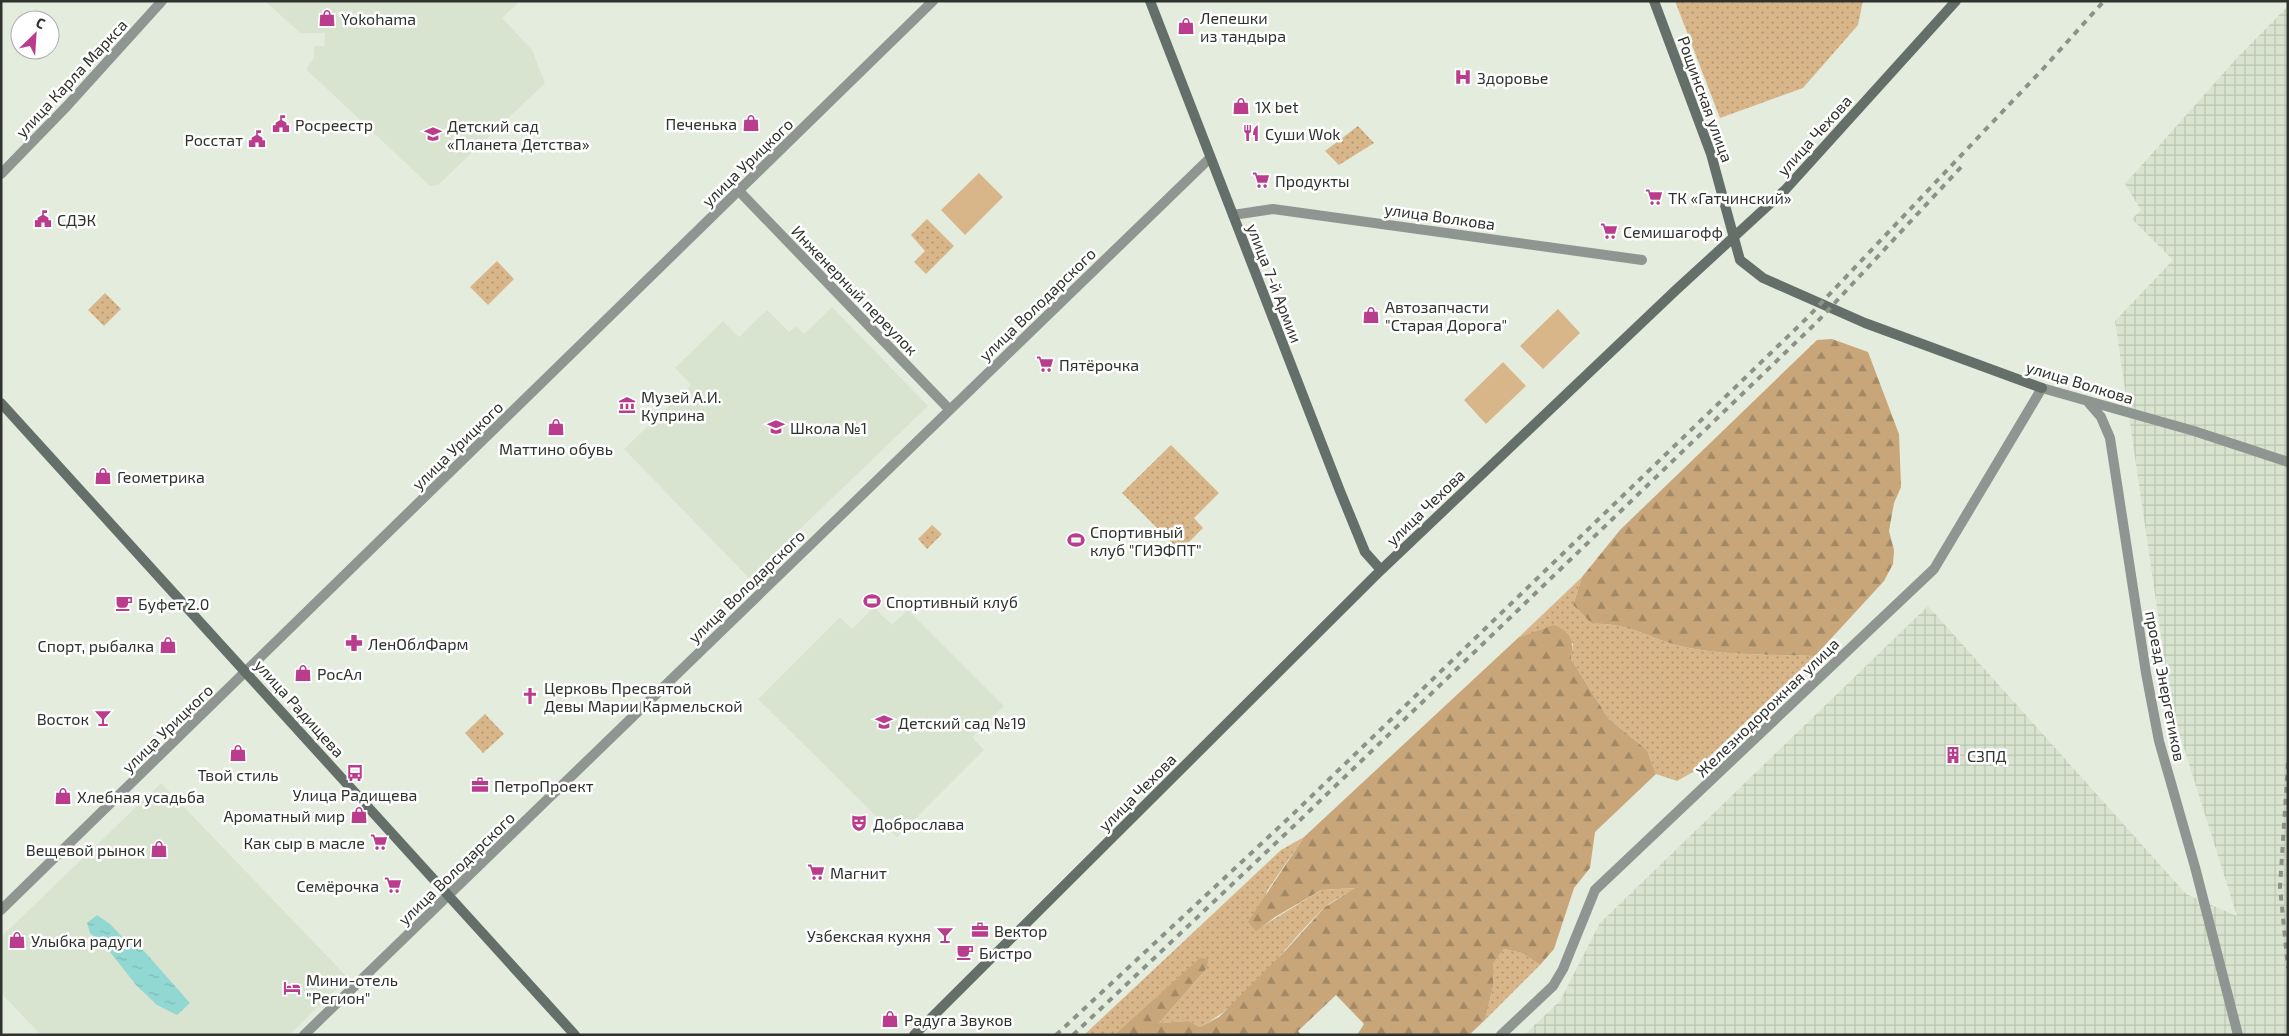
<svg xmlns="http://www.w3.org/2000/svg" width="2289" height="1036" viewBox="0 0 2289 1036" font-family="'Exo 2',sans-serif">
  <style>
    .built { fill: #d8e4cf }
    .industrial { fill: url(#industrial-grid) }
    .grass { fill: url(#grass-dots) }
    .forest { fill: url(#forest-firs) }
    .pitch { fill: #d9b68a }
    .water { fill: url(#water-ripples) }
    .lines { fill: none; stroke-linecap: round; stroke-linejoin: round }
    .street { stroke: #8f9692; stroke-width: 10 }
    .secondary { stroke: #656f69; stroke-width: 10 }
    .rail { stroke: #8c9288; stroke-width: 4; stroke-dasharray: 6 6; stroke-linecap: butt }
    .labels { text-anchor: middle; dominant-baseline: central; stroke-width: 5; stroke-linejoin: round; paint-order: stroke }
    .poi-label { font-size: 16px; fill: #2f322d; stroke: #fff; text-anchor: start }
    .street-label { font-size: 16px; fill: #2f322d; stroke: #fff }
  </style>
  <defs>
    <pattern id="industrial-grid" width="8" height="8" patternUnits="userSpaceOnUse" patternTransform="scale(1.25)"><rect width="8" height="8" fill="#d8e4cf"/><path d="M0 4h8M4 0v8" fill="none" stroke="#bac4b2"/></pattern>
    <pattern id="grass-dots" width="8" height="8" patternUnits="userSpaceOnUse" patternTransform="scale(1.25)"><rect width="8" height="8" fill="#d9b68a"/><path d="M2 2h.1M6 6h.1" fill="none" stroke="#b09571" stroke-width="1.8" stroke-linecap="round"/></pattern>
    <pattern id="forest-firs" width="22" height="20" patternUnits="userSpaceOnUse" patternTransform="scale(1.25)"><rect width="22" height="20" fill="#c8a67a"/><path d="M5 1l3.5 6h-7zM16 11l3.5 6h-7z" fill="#a38864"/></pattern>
    <pattern id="water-ripples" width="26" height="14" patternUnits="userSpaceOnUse" patternTransform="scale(1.25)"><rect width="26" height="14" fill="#91d8d3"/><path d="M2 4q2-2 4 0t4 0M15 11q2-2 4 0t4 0" fill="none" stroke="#7dbab5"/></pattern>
  </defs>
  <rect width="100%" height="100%" fill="#e4ecde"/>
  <path class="built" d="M265,1H520L502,18L532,50L545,83L438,185L430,186L306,69L314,58V46H324L325,33H300Z
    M832,307L928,406L749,578L624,449L691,385L675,368L723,321L739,337L767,310L789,332L796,326L804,334Z
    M874,607L892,625L908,610L1004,706L972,737L984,750L897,837L758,699L840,617L852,629Z
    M161,783L348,978L289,1035H41L1,993V937Z"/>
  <path class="industrial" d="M2288,6V1035H1524L1560,1001L1600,923L1928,606L2186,894L2237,916L2172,710L2115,321L2173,260L2132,219L2141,210L2125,184L2236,59Z"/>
  <path class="grass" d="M1675,1H1863L1858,25L1803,88L1720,118Z
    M1358,126L1374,143L1339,165L1325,151Z
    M927,219L954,246L926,274L914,262L925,251L911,235Z
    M497,261L514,279L488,305L470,287Z
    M105,293L121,309L104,326L88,310Z
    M1171,445L1219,493L1194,518L1203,528L1180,551L1122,493Z
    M932,525L942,534L927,549L918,539Z
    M1582,577L1573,605L1592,624C1628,622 1647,638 1680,646C1724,656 1770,654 1815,656L1693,772L1677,781L1656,774L1647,750L1608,718L1571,659L1573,643L1518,638Z
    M485,714L504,734L483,753L465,733Z
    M1304,837L1267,891L1256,930L1321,890L1357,888C1346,894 1333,900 1324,908C1283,947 1251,1000 1200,1027L1189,1021L1159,1023L1207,968L1201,958L1114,1035H1084L1281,850Z
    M1504,949L1522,953L1540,965L1485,1020L1493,987V964Z"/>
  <path class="forest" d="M1832,339L1868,352L1899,434L1901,487L1894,503L1889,531L1894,550L1893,564L1884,581L1815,656C1770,654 1724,656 1680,646C1647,638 1628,622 1592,624L1573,605L1582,577L1620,530L1817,340Z
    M1554,625C1572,633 1574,640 1571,659L1608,718L1647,750L1656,774L1595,832L1590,868L1574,888L1554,949L1540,965L1522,953L1504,949L1493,964V987L1485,1020L1469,1035H1357L1364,1024L1336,995L1298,1031L1301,1035H1114L1200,958L1208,959L1207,968L1159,1023L1189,1021L1200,1027L1219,1017L1286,950L1325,907L1355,888L1321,890L1275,917L1256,931L1248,922L1304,837L1518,638Z"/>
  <path class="pitch" d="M979,173L1003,197L965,235L941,210Z
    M1558,309L1580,333L1543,369L1520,346Z
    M1503,362L1526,386L1486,424L1464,400Z"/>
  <path class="water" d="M97,915L110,924L125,940L144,951L190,1003L177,1015L157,1005L136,985L107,948L90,933L87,923Z"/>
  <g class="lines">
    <path class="street" d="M1,174L67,106L162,1
      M739,191L949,409
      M1233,215L1273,209L1642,260
      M2088,402L2101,417L2110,438L2146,673L2159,741L2195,867L2238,1035
      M1,910L933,1
      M304,1035L1210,158
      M1501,1035L1553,986L1563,969L1595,890L1934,569L2042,388L2194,431L2288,462"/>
    <path class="secondary" d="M1150,1L1340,491L1365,552L1381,570
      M1654,1L1711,154L1740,260L1763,278L1865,323L2042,388
      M1,403L575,1035
      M914,1035L1381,570L1676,290L1785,190L1956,1"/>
    <path class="rail" d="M2288,763L2280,887L2288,968
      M1056,1035L1291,816L1807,318L2042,70L2104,1
      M1073,1035L1298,822L1817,322L1963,165"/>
  </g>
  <defs>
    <g id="shop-bare" transform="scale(1.35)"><path d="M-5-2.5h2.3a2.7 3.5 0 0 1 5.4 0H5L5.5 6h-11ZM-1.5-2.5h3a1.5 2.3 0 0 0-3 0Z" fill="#b93d8c" stroke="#fff" stroke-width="2.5" paint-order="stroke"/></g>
    <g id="hospital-bare" transform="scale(1.35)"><path d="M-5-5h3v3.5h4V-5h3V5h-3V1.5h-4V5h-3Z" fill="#b93d8c" stroke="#fff" stroke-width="2.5" paint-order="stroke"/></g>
    <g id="civic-bare" transform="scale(1.35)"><path d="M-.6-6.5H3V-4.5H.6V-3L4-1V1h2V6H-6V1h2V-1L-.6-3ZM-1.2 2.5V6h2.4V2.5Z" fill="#b93d8c" stroke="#fff" stroke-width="2.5" paint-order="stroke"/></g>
    <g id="restaurant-bare" transform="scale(1.35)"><path d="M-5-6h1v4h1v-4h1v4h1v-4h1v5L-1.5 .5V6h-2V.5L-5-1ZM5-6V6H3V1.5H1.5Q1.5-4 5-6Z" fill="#b93d8c" stroke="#fff" stroke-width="2.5" paint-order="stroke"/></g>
    <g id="school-bare" transform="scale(1.35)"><path d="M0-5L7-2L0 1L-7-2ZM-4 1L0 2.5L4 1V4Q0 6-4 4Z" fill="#b93d8c" stroke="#fff" stroke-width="2.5" paint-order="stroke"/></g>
    <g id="supermarket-bare" transform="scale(1.35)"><path d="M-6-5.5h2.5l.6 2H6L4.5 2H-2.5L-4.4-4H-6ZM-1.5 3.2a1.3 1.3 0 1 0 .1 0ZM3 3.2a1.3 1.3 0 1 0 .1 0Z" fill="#b93d8c" stroke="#fff" stroke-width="2.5" paint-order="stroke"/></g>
    <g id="museum-bare" transform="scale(1.35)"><path d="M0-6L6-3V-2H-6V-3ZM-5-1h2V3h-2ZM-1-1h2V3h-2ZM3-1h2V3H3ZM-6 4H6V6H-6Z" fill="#b93d8c" stroke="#fff" stroke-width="2.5" paint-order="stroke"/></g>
    <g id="stadium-bare" transform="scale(1.35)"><path d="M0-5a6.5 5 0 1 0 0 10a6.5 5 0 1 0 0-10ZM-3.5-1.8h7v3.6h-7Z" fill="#b93d8c" stroke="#fff" stroke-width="2.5" paint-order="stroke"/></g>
    <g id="cafe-bare" transform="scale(1.35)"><path d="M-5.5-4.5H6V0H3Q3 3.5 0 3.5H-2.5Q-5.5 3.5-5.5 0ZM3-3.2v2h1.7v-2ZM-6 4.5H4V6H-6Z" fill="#b93d8c" stroke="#fff" stroke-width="2.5" paint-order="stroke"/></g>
    <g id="pharmacy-bare" transform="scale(1.35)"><path d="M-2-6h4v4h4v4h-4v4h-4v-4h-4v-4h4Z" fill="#b93d8c" stroke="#fff" stroke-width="2.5" paint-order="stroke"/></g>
    <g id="church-bare" transform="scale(1.35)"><path d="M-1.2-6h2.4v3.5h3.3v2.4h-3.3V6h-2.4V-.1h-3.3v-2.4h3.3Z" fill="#b93d8c" stroke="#fff" stroke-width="2.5" paint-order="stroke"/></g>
    <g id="bar-bare" transform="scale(1.35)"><path d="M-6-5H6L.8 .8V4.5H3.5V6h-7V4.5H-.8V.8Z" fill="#b93d8c" stroke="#fff" stroke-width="2.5" paint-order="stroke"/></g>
    <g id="building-bare" transform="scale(1.35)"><path d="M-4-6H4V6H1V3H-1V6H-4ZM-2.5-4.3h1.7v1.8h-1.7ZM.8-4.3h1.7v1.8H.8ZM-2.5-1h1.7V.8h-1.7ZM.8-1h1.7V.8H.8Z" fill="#b93d8c" stroke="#fff" stroke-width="2.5" paint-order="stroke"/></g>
    <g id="bus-bare" transform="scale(1.35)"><path d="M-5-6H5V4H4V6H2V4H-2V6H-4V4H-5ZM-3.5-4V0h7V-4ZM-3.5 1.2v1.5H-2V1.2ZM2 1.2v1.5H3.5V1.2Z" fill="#b93d8c" stroke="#fff" stroke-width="2.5" paint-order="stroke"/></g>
    <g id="office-bare" transform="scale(1.35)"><path d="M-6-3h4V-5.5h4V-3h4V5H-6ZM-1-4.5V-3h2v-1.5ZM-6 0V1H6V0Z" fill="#b93d8c" stroke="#fff" stroke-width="2.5" paint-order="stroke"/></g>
    <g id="theatre-bare" transform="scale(1.35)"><path d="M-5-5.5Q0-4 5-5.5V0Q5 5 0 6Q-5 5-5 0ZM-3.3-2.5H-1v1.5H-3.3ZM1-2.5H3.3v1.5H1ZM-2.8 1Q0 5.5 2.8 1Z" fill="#b93d8c" stroke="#fff" stroke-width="2.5" paint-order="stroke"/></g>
    <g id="hotel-bare" transform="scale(1.35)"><path d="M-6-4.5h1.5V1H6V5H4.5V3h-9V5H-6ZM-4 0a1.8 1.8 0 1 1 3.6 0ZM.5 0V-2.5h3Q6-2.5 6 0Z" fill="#b93d8c" stroke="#fff" stroke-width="2.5" paint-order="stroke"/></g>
  </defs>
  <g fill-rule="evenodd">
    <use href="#shop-bare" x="327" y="18"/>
    <use href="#shop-bare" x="1186" y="26"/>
    <use href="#hospital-bare" x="1463" y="77"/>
    <use href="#shop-bare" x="1241" y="106"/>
    <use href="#shop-bare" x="751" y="123"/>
    <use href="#civic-bare" x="281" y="124"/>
    <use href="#restaurant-bare" x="1251" y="133"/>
    <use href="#school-bare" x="433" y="134"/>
    <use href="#civic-bare" x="257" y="139"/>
    <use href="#supermarket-bare" x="1261" y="180"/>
    <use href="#supermarket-bare" x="1654" y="197"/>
    <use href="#civic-bare" x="43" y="219"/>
    <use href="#supermarket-bare" x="1609" y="231"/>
    <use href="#shop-bare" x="1371" y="315"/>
    <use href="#supermarket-bare" x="1045" y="364"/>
    <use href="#museum-bare" x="627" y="405"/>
    <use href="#shop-bare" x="556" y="427"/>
    <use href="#school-bare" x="776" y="427"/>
    <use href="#shop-bare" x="103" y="476"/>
    <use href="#stadium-bare" x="1076" y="540"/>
    <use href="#stadium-bare" x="872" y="601"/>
    <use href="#cafe-bare" x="124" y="603"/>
    <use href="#pharmacy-bare" x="354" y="643"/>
    <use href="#shop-bare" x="168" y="645"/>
    <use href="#shop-bare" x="303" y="673"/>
    <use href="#church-bare" x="530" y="696"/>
    <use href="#bar-bare" x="103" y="718"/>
    <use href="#school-bare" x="884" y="722"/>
    <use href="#shop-bare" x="238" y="753"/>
    <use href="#building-bare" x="1953" y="755"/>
    <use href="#bus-bare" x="355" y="773"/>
    <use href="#office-bare" x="480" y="785"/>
    <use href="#shop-bare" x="63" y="796"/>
    <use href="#shop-bare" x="359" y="815"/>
    <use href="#theatre-bare" x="859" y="823"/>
    <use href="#supermarket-bare" x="379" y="842"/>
    <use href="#shop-bare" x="159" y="849"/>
    <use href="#supermarket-bare" x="816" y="872"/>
    <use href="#supermarket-bare" x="393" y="885"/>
    <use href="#office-bare" x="980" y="930"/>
    <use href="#bar-bare" x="945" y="935"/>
    <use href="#shop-bare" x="17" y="940"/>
    <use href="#cafe-bare" x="965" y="952"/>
    <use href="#hotel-bare" x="292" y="988"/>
    <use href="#shop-bare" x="890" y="1019"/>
  </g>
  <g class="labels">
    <g class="poi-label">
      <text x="1200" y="17">Лепешки<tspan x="1200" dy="18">из тандыра</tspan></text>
      <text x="341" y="18">Yokohama</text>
      <text x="1477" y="77">Здоровье</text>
      <text x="1255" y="106">1X bet</text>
      <text x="737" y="123" text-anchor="end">Печенька</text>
      <text x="295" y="124">Росреестр</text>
      <text x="447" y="125">Детский сад<tspan x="447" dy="18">«Планета Детства»</tspan></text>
      <text x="1265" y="133">Суши Wok</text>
      <text x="243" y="139" text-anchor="end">Росстат</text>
      <text x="1275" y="180">Продукты</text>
      <text x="1668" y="197">ТК «Гатчинский»</text>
      <text x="57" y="219">СДЭК</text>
      <text x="1623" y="231">Семишагофф</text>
      <text x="1385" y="306">Автозапчасти<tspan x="1385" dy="18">"Старая Дорога"</tspan></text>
      <text x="1059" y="364">Пятёрочка</text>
      <text x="641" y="396">Музей А.И.<tspan x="641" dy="18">Куприна</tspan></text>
      <text x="790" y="427">Школа №1</text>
      <text x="556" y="448" text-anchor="middle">Маттино обувь</text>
      <text x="117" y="476">Геометрика</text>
      <text x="1090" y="531">Спортивный<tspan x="1090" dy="18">клуб "ГИЭФПТ"</tspan></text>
      <text x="886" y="601">Спортивный клуб</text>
      <text x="138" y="603">Буфет 2.0</text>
      <text x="368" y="643">ЛенОблФарм</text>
      <text x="154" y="645" text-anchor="end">Спорт, рыбалка</text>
      <text x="317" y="673">РосАл</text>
      <text x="544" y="687">Церковь Пресвятой<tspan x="544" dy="18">Девы Марии Кармельской</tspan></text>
      <text x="89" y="718" text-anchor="end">Восток</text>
      <text x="898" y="722">Детский сад №19</text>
      <text x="1967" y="755">СЗПД</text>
      <text x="238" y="774" text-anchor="middle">Твой стиль</text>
      <text x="494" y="785">ПетроПроект</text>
      <text x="355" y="794" text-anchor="middle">Улица Радищева</text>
      <text x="77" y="796">Хлебная усадьба</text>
      <text x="345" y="815" text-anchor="end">Ароматный мир</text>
      <text x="873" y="823">Доброслава</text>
      <text x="365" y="842" text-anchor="end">Как сыр в масле</text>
      <text x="145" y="849" text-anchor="end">Вещевой рынок</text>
      <text x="830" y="872">Магнит</text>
      <text x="379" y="885" text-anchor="end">Семёрочка</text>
      <text x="994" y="930">Вектор</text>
      <text x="931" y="935" text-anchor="end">Узбекская кухня</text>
      <text x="31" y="940">Улыбка радуги</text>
      <text x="979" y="952">Бистро</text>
      <text x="306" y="979">Мини-отель<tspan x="306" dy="18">"Регион"</tspan></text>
      <text x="904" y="1019">Радуга Звуков</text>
    </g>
    <g class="street-label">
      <text transform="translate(71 78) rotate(-47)">улица Карла Маркса</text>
      <text transform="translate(1706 99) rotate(70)">Рощинская улица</text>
      <text transform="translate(1814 135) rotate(-48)">улица Чехова</text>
      <text transform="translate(747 162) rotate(-44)">улица Урицкого</text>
      <text transform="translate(1440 216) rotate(8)">улица Волкова</text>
      <text transform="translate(1275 283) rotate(69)">улица 7-й Армии</text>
      <text transform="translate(855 290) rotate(46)">Инженерный переулок</text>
      <text transform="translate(1037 304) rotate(-44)">улица Володарского</text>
      <text transform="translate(2080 382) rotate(17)">улица Волкова</text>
      <text transform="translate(457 445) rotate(-44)">улица Урицкого</text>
      <text transform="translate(1425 507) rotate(-44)">улица Чехова</text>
      <text transform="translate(746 586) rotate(-44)">улица Володарского</text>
      <text transform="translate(2166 686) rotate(79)">проезд Энергетиков</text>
      <text transform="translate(1767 707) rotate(-44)">Железнодорожная улица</text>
      <text transform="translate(300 708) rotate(48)">улица Радищева</text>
      <text transform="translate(167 728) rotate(-44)">улица Урицкого</text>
      <text transform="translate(1137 792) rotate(-45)">улица Чехова</text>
      <text transform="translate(456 868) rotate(-44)">улица Володарского</text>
    </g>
  </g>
  <rect width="2289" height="1036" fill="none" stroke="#2f322d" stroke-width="5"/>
  <g transform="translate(35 35) rotate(25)"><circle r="24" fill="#ffffff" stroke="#acadab"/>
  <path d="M0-4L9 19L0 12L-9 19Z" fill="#b93d8c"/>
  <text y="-8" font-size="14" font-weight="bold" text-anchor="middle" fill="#2f322d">С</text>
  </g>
</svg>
